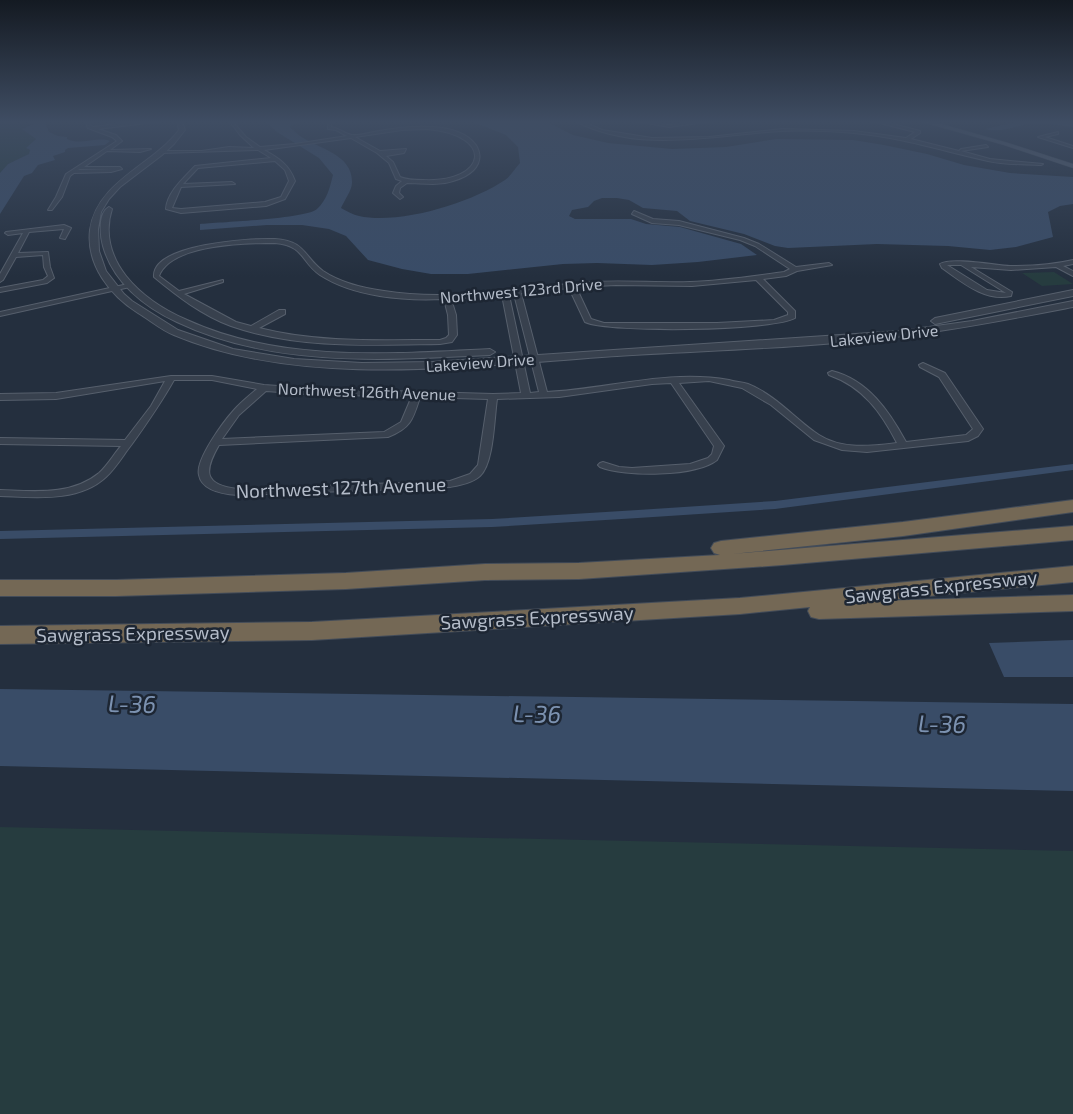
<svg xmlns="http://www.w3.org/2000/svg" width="1073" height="1114" viewBox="0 0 1073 1114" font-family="'Exo 2',sans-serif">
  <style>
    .green { fill: #263c3f }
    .water { fill: #394c67 }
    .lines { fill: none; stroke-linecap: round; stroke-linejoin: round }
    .canal { fill: #394c67; fill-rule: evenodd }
    .minor-casing { stroke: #565f6c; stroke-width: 2 }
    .tertiary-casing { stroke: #565f6c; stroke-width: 2 }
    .primary-casing { stroke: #414a57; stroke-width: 1 }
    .motorway-casing { stroke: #434c59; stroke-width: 2 }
    .minor { fill: #38414e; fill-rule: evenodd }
    .tertiary { fill: #38414e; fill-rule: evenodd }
    .primary { fill: #56606e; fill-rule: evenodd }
    .motorway { fill: #746855; fill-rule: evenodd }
    .labels { text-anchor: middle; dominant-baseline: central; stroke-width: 5; stroke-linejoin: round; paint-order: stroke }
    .far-street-label { font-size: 16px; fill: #b4bcc9; stroke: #1d2633 }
    .street-label { font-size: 19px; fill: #b4bcc9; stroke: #1d2633 }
    .near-water-label { font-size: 24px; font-style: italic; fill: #7c92b1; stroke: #1d2633 }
  </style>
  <rect width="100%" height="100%" fill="#242f3e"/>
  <path class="green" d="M0,121L33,123L22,128L36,139L26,148L30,150V154L8,164L0,173Z
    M1054,272L1073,284L1042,286L1022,273Z
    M0,827L1073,851V1114H0Z"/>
  <path class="water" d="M28,121H44L49,132L58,136L67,137V139C81,146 97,136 110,141L105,145L68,148L65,150V152L53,156L55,160L38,165L32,173L24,176L0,214V173L8,164L29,154L30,150L26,148L36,139L22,129L33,124Z
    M266,121H302L289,126C292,129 296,133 300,136C319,149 353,154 352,183C352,190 344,201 341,208C347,211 353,215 359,216C399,225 471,203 505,180C511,176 515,168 520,163L518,147L506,135L471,121H545L573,135L608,143L672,149L726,147L776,139L853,140L884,145L927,154L964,165L1010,173L1073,177V204L1060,206L1048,212L1053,237L1016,247L990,250L948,246L877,244L788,248L775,246L744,234L690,221L677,211L643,208L629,200L617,198H602L594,201L588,207L572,210L569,216L575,219H631L646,224L680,227L741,244L757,255L698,262L652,265L597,263L563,264L468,274H431L402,269L368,260L346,236L329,229L302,225H267L200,230V224C220,222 306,219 317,209C327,200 330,187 333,175L319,158L277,132Z
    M1020,121H1071L1073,122V127C1059,125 1043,123 1029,124C1014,126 1001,133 985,129Z
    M1073,640V677H1004L989,643Z
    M0,689L1073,704V791L0,766Z"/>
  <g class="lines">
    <path class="canal" d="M1073,464V470L775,509L638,518L492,527L0,539V531L492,519L638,510L775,501Z"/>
    <g class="minor-casing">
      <path id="minor" d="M85,121H89L91,126L94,127L135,121H163L98,129L116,135L122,141L110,150L151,149L140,152L107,151L84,167H120L122,169L111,172L74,173L70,176L62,197L52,210H48L56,197L66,174L117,141L112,137L88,128ZM80,169H111L78,170Z
        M336,121L331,124V127C339,128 345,134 352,135C360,136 371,132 379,131C402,127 428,124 452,130C487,140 490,171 453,181C438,186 422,183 407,183L400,188L399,193L403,197L400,199L393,193L396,186L402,181L396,179L389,163L377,153L351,138L264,150C278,158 289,164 295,181L285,199L266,206L181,213L166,209C167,192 185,177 195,166L271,158L258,150L161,153L159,151H202L229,147L254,148L240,135L231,123L233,122L246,137L260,147L295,144L347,136L336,130L328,129V122ZM427,129C496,135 487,183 423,180C415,180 408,180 400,177L393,162L386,156L404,153L406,149L380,151L355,137L402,130ZM275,161L285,170L289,181L281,197L265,202L181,209L172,208L181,187L235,184L232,182L183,184L198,168Z
        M575,121H582L602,130L652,138L709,137L782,129L854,131L906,138L915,132L872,121H881L920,131V133L911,139L959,151L961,149L986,145L988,147L961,151L990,159L1043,164L1041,165C1024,164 1005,165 988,161C943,151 900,137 854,133C830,131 805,130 781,131C713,135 639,154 575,121Z
        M636,121L669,125L713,121L669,127Z
        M1058,132V134L1045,137L1073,146V148L1038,137Z
        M634,211L653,219L679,221L744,238L759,244L796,267L829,263L832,265L797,271L786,276L763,279L795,311V318C772,331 609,333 585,322L569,288L521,293L547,392C608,389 668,369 729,380C735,382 742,382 748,384C776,395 795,419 819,435C842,450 872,446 897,443C881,412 863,387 829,375L828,373L832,371C868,380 889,411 906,442L966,435L973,429L939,377L920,367L919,365L923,363L945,373L983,429L978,436L968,441L867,452L842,450L814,440L771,405L742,388L709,381L679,383L724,446L717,460C696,477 624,477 600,467L598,465L600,463L603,462L619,467L632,468L690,464L708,458L712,454L714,446L671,383L652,384L559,397L497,399C494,419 494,463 480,476C472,483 460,485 450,487L238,495C224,494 202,491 199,475C195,460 224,421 234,410C241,402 249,396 257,389L212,380H174C161,403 147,423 132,444C124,454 116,468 106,477C78,503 34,497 0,496V490C33,491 71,496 99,473C107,466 114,454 121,446L0,444V438L125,440L151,406L165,381L56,399L0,400V394L56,393L171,376H212L264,385L321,389L493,394L521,393L502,295L451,299L456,315L457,335L452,342L440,344C371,345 297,349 231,326C203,316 177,296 154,277C151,244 251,238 275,239C306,241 303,256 323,271C341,283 363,288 384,291C453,302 523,287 592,282C624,280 657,283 690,282C722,281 753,276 784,272L790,269L755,246L740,240L679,225L652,223L632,214ZM275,243C305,246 300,261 320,275C354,297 404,301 444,299L448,315L449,335L446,338L440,340C379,340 318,343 259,328L285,314V310H279L251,326L236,322L184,294L223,282V280L179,291L159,276C171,244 246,243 275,243ZM756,280L788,312V315L774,320L717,323H604L591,319L576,287L616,285L692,286ZM514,294L539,392L530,393L509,295ZM266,391L321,395L412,396L401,422L384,432L222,439L239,415ZM420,397L488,399L478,465L470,474L450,481L238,489C203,485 204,471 219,445L388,437C411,428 413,419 420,397Z
        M64,225L71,228L65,239L60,238L64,229L29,232L18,253L48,252L50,267L54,278L47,283L0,292V288L43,280L48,276L44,267L43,255L16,257L3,280L0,282V274L23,233L8,235L5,233L6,232Z
        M1073,260V264L1063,266L1073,271V276L1056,267L1011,270L971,267L1012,292L1011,296C985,302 962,282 942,268L940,264C951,257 994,265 1010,266C1032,266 1052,265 1073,260ZM947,265H961L1006,293L987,290Z
        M128,284L130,285V287L0,316V312Z"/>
    </g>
    <g class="tertiary-casing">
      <path id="tertiary" d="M177,121H182L185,130L174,144L162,155L120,187L109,199L101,212L98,229L99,251L106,271L124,294L132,301L178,330L233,349L294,359L362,363L432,362L900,331L972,321L1073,301V307C1016,318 960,329 903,336C808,348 712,350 617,356C478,365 304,390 174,335C161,330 150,320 138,313C110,295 86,265 90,230C97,181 153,165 179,130Z
        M109,207L112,209C104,233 111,257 126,276C142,296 164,310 187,320C281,363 390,354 490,349L495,352L490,355C385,360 274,368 177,322C144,307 113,282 103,246C100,235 98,213 109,207Z
        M1073,290V296L935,324L931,321L935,318Z"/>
    </g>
    <g class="primary-casing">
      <path id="primary" d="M919,121H931L1008,143L1073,164V168L1004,145Z"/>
    </g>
    <g class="motorway-casing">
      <path id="motorway" d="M1073,500V512L903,536L732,554L1073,526V540L782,565L579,579L485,580L346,589L116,596H0V580H116L346,573L485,564L579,563L720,555L714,553L711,548L714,543L721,541L903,522Z
        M1073,566V582L878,601L1073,595V611L819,619L811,617L808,611L810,607L740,614L312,640L0,644V626L312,622L740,598Z"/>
    </g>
    <use href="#minor" class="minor"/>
    <use href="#tertiary" class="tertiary"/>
    <use href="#primary" class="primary"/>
    <use href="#motorway" class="motorway"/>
  </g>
  <linearGradient id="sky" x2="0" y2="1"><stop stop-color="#141a22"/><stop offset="0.44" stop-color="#3f4d63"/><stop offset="1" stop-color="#3f4d63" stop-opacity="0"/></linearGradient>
  <rect width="1073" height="277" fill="url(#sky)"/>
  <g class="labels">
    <g class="far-street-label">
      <text transform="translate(521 290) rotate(-5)">Northwest 123rd Drive</text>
      <text transform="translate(884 335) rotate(-6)">Lakeview Drive</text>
      <text transform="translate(480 362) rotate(-4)">Lakeview Drive</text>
      <text transform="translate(367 391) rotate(2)">Northwest 126th Avenue</text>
    </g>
    <g class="street-label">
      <text transform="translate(341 487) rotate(-2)">Northwest 127th Avenue</text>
      <text transform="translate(941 586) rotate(-6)">Sawgrass Expressway</text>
      <text transform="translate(537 617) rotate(-3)">Sawgrass Expressway</text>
      <text transform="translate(133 633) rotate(-1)">Sawgrass Expressway</text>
    </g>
    <g class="near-water-label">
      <text transform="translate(132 703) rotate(1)">L-36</text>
      <text transform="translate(537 713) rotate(1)">L-36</text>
      <text transform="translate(942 723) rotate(1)">L-36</text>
    </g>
  </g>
</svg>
